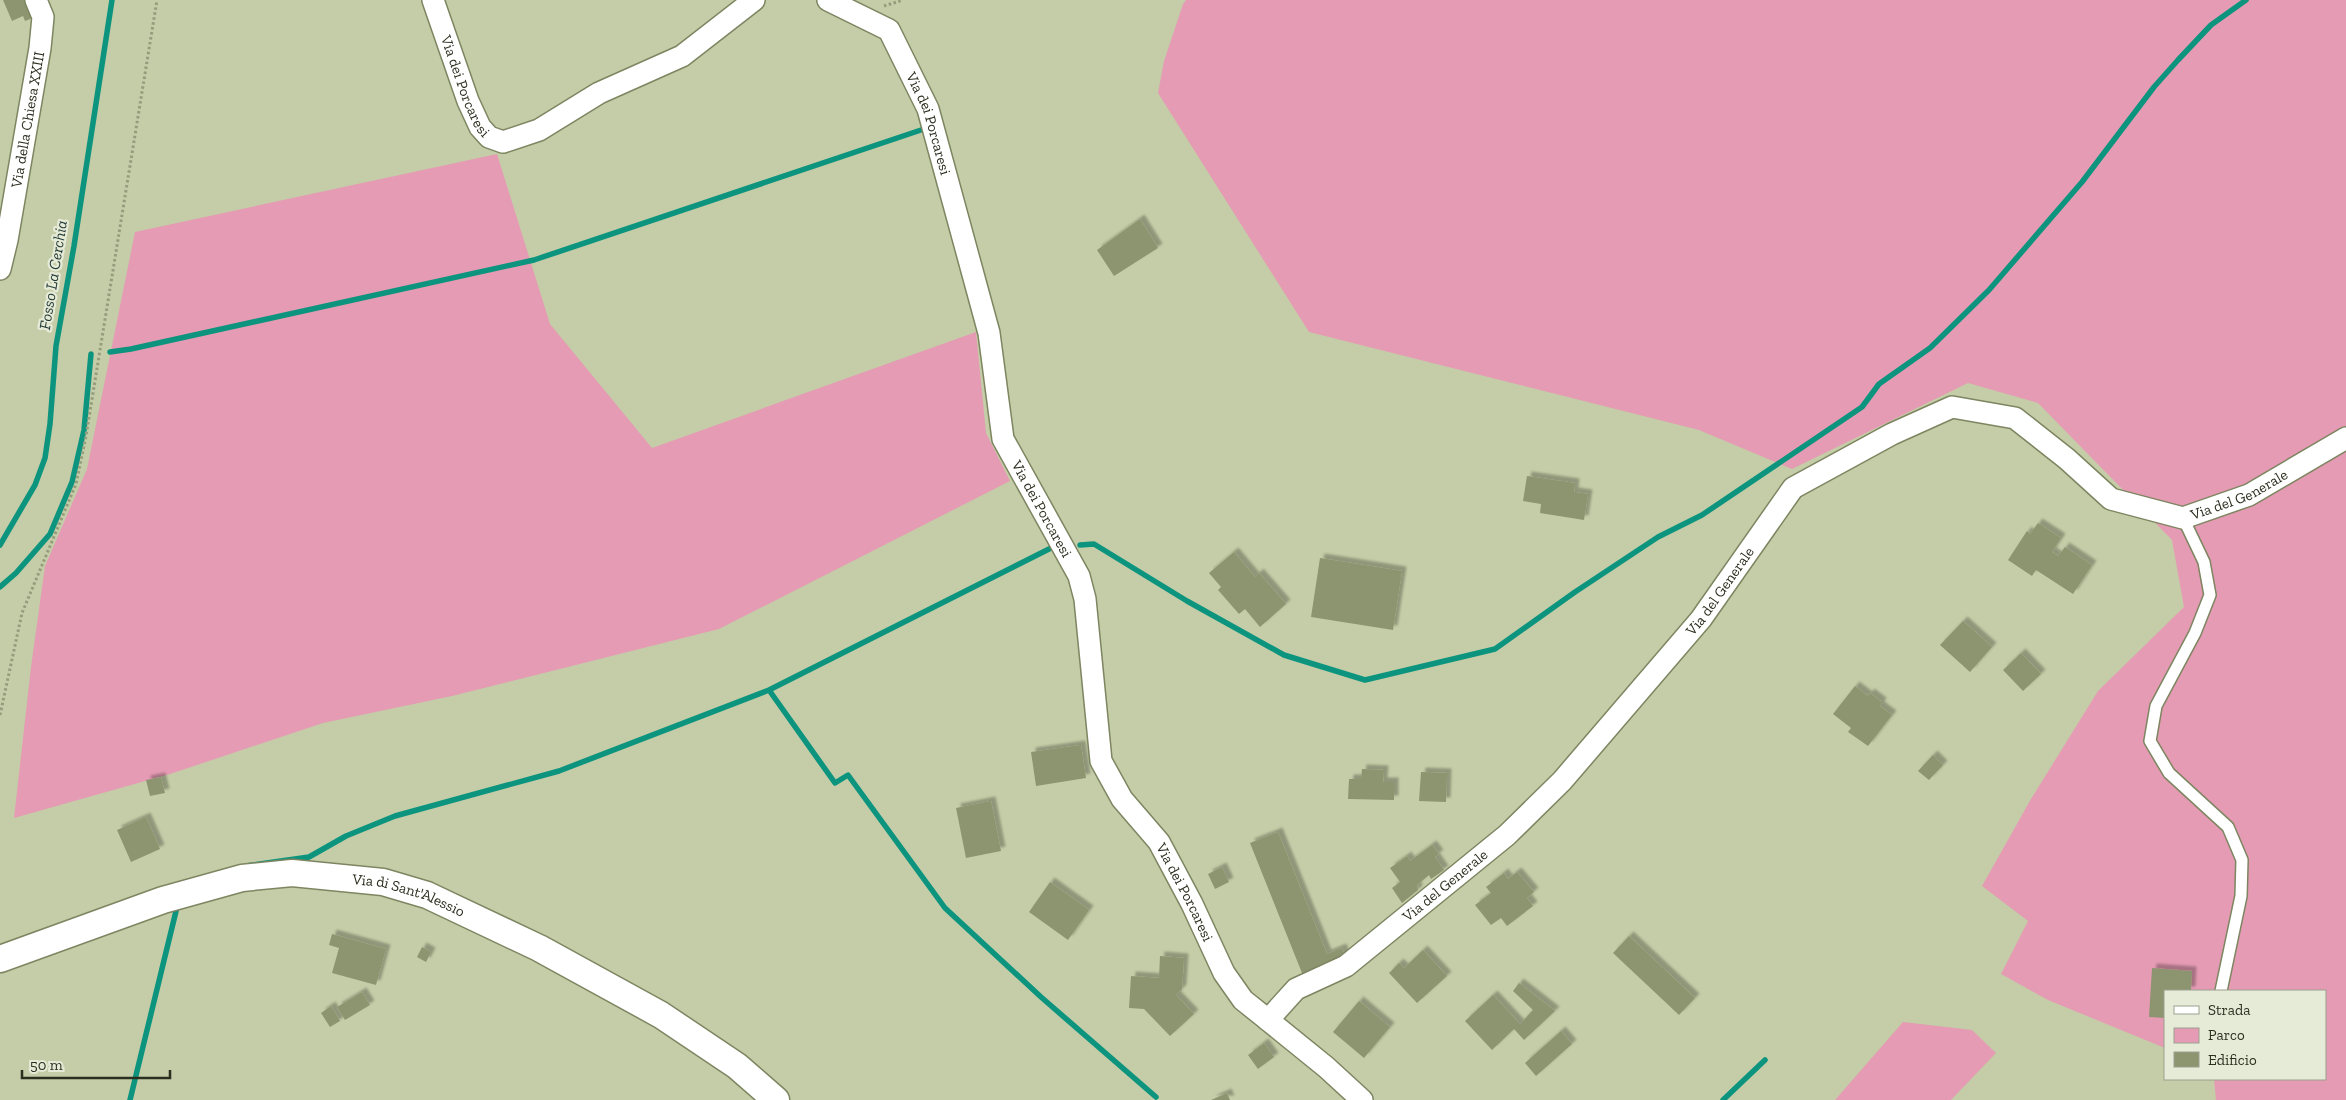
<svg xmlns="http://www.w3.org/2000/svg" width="2346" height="1100" viewBox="0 0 2346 1100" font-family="'Zilla Slab',serif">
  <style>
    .green { fill: #e59bb3 }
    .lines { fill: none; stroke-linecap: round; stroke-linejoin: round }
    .stream { stroke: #0d947e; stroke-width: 5.5 }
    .building { fill: #8c9570; filter: url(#shadow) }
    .service-casing { stroke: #7d8561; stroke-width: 14 }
    .minor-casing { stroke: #7d8561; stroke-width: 24 }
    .tertiary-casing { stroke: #7d8561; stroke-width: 29 }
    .path { stroke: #959c7d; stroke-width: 3; stroke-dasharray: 2.5 2.5; stroke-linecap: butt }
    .service { stroke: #fff; stroke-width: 11 }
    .minor { stroke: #fff; stroke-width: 21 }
    .tertiary { stroke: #fff; stroke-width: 26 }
    .labels { text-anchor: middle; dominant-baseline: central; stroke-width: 4.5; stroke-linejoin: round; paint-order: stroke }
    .street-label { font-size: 15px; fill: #2b2f1f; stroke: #e6ebd8 }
    .water-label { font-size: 16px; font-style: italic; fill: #1f3732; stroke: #e6ebd8 }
  </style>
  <defs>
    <filter id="shadow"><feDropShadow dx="4.5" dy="-4.5" stdDeviation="1" flood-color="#0004"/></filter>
  </defs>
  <rect width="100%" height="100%" fill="#c4cda7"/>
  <path class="green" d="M1186,0H2346V1100H2216L2214,1079H2325V991H2165V1048L2048,1000L2001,974L2028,921L1982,886L2031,799L2098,691L2184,607L2172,540L2038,403L1968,383L1792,469L1699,430L1309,332L1158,93L1164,61L1183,4Z
    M497,154L550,324L652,448L976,332L986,433L1010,481L719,629L452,696L323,723L170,774L14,818L31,667L45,566L87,469L135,232Z
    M1903,1022L1972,1030L1996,1053L1951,1100H1835Z"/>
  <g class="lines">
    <path class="stream" d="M110,352L131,349L534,260L921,130
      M0,545L35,485L45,458L50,424L56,346L74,246L112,0
      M1080,545L1094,544L1187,601L1284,655L1365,680L1495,649L1575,592L1658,537L1702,515L1862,407L1879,384L1930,348L1989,290L2082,182L2154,87L2178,60L2211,25L2246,0
      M0,587L16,573L50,534L72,482L84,430L91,354
      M769,690L835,783L848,775L945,908L1041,997L1156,1097
      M246,866L309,857L346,836L395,816L559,771L769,690L1053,547
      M130,1100L178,903
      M1723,1100L1765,1060"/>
  </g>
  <path class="building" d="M3,0H31L38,16L25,21L23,16L12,21Z
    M1140,219L1158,248L1114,276L1097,250Z
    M1527,476L1575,483L1574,492L1588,494L1584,520L1540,513L1541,504L1523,501Z
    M2038,523L2061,538L2052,552L2058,556L2065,547L2092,565L2073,594L2036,570L2032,576L2008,560L2027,531L2030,534Z
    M1234,552L1255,577L1259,573L1286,604L1260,627L1245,609L1239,614L1218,590L1221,587L1209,573Z
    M1320,558L1402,571L1393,630L1311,617Z
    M1963,621L1992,647L1970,672L1940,645Z
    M2021,653L2041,674L2023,691L2003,670Z
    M1855,686L1868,696L1870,693L1882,702L1880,706L1892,715L1868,746L1848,732L1851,728L1833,714Z
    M1081,745L1086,778L1036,786L1031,752Z
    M1933,755L1943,765L1929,780L1918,771Z
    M1362,769L1384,770L1383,782H1394V800L1348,799L1349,779H1361Z
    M1421,772L1447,773L1446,802L1419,801Z
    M161,777L165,793L150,796L146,780Z
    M991,801L1001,851L966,858L956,808Z
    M146,817L160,849L131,862L117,830Z
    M1278,832L1327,954L1342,948L1347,961L1304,978L1250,843Z
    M1432,845L1439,854L1435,857L1444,870L1431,879L1429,875L1417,885L1418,890L1402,903L1392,888L1400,882L1390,868L1407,856L1410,861Z
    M1222,867L1229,882L1215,889L1208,874Z
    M1517,872L1534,892L1527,898L1533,906L1507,926L1501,918L1491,925L1475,905L1491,893L1486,887L1504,873L1508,879Z
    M1050,882L1089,910L1068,940L1029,912Z
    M332,934L386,949L376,985L332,973L339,948L329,945Z
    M1629,936L1695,998L1679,1015L1613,953Z
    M422,947L431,952L426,962L417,957Z
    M1423,950L1447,976L1417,1003L1389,973L1399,963L1404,968Z
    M1160,956L1184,958L1182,989L1176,995L1194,1014L1170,1036L1144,1009L1129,1008L1131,976L1159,978Z
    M2152,968L2192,971L2191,991H2165V1018L2149,1017Z
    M1519,983L1555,1011L1524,1040L1514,1029L1492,1050L1465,1021L1493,995L1520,1024L1533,1010L1513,991Z
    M362,992L370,1005L345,1020L337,1007Z
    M1359,1001L1390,1027L1364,1058L1333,1032Z
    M331,1006L340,1021L330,1027L321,1013Z
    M1561,1031L1572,1044L1536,1076L1525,1063Z
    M1264,1043L1274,1057L1258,1069L1248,1055Z
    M1227,1093L1230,1100H1211Z"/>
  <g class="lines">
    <g class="service-casing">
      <path id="service" d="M2183,518L2204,562L2210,595L2195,633L2156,706L2150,741L2169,773L2228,827L2242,860L2241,896L2221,991"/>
    </g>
    <g class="minor-casing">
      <g id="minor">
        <path id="s1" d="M433,0L468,101L480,127L489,137L503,142L539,130L599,93L682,56L754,0"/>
        <path id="s2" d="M828,0L889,30L928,109L989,333L1003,439L1079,576L1085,599L1101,761L1122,799L1159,842L1192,904L1224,973L1243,1000L1268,1020"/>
        <path id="s3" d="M0,269L7,240L40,48L43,17L36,0"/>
        <path id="s4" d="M1362,1100L1326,1067L1268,1020L1296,989L1346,966L1507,835L1562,781L1701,619L1793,488L1892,434L1952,407L2015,418L2067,459L2111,499L2183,518L2249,495L2346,438"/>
      </g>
    </g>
    <g class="tertiary-casing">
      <g id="tertiary">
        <path id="s5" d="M0,959L163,900L242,878L292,873L383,882L427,895L539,948L661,1015L737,1066L776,1100"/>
      </g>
    </g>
    <path class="path" d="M884,6L903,0
      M0,715L22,613L76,484L86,436L157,0"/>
    <use href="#service" class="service"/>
    <use href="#minor" class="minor"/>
    <use href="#tertiary" class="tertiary"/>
  </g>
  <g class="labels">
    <g class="street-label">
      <text stroke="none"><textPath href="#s1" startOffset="92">Via dei Porcaresi</textPath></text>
      <text stroke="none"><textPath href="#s3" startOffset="152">Via della Chiesa XXIII</textPath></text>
      <text stroke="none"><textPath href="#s2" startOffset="170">Via dei Porcaresi</textPath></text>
      <text stroke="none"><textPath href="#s4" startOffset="1382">Via del Generale</textPath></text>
      <text stroke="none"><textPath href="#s2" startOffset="575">Via dei Porcaresi</textPath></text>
      <text stroke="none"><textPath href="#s4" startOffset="752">Via del Generale</textPath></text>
      <text stroke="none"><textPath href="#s4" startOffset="348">Via del Generale</textPath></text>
      <text stroke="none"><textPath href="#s2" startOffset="995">Via dei Porcaresi</textPath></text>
      <text stroke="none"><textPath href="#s5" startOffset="425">Via di Sant'Alessio</textPath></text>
    </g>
    <g class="water-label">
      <text transform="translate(53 275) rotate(-81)">Fosso La Cerchia</text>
    </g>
  </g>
  <rect x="2164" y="990" width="162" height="90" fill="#e6ebd8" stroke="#9ba08e"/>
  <rect x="2174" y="1006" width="25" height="8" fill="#ffffff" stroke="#9ba08e"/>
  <text x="2208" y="1015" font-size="15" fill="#2b2f1f">Strada</text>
  <rect x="2174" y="1028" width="25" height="15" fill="#e59bb3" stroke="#9ba08e"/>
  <text x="2208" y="1040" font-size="15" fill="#2b2f1f">Parco</text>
  <rect x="2174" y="1052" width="25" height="15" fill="#8c9570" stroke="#9ba08e"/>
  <text x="2208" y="1065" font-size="15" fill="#2b2f1f">Edificio</text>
  <path d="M22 1070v8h148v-8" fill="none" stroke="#2b2f1f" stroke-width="2.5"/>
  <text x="30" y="1070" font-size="15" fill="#2b2f1f" stroke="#e6ebd8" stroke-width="4" paint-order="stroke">50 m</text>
</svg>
